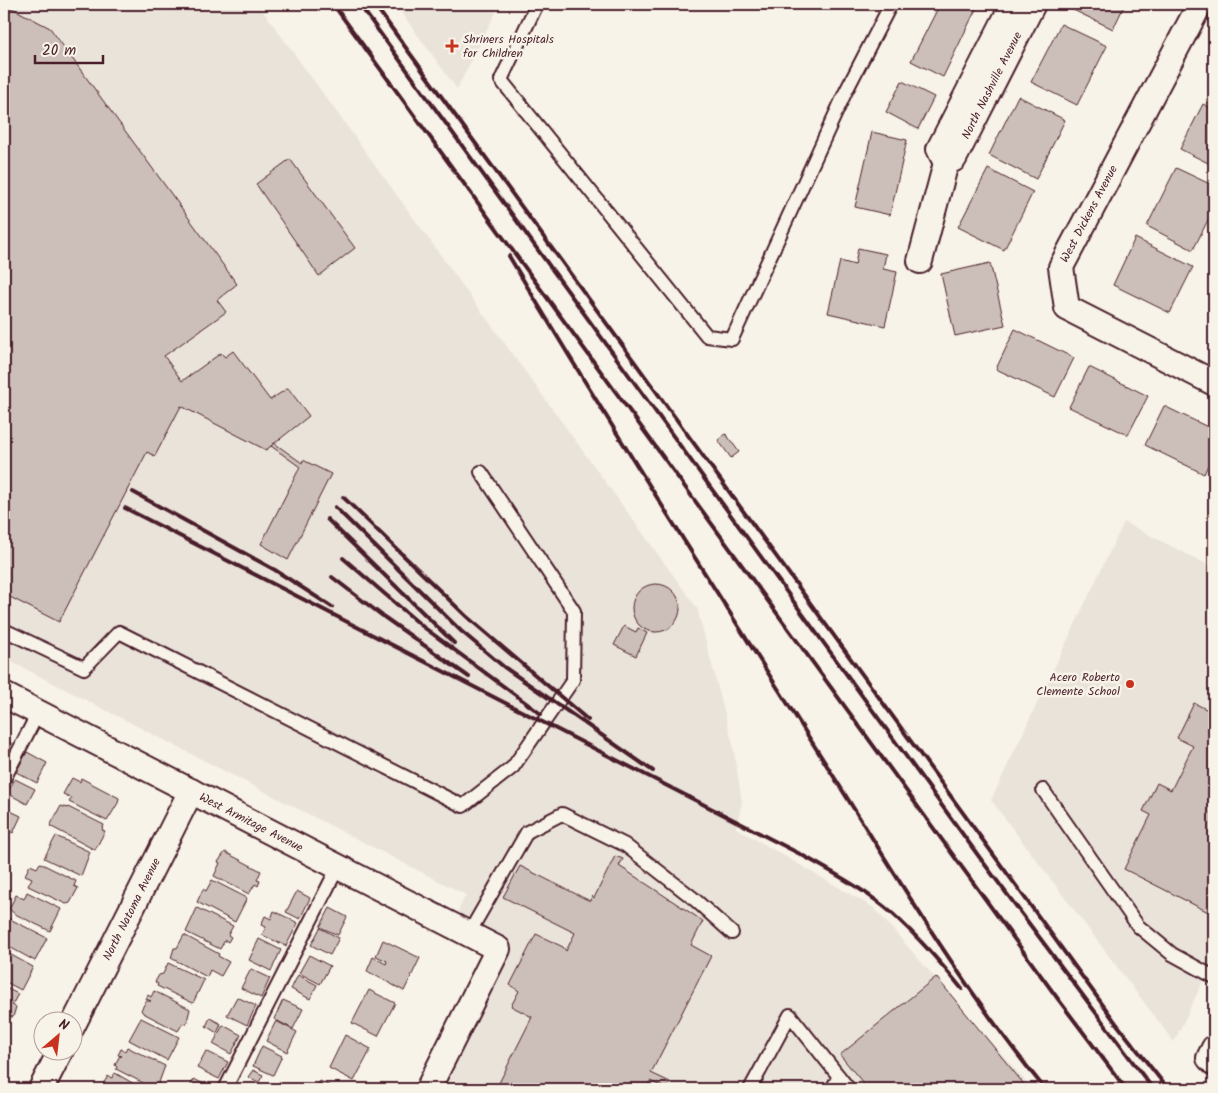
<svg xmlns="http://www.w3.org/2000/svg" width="1218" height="1093" viewBox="0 0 1218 1093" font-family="Kalam,sans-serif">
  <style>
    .built { fill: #eae3da }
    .building { fill: #ccbfb9; stroke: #4a1f2b }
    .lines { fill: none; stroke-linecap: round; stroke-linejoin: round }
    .lane-casing { stroke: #4a1f2b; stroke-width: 16 }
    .street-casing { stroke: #4a1f2b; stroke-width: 28 }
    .lane { stroke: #f7f3e8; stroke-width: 12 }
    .street { stroke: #f7f3e8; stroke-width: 24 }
    .rail { stroke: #4a1f2b; stroke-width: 4 }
    .poi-dot { fill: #c8321e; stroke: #f7f3e8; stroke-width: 2 }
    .labels { text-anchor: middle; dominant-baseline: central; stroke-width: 5; stroke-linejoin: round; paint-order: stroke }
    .poi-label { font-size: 12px; fill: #4a1f2b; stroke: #f7f3e8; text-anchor: start }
    .street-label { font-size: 12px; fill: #4a1f2b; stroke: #f7f3e8 }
  </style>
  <rect width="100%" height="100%" fill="#f7f3e8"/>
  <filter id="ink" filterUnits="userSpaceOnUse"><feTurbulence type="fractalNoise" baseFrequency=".02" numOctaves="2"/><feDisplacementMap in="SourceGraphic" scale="10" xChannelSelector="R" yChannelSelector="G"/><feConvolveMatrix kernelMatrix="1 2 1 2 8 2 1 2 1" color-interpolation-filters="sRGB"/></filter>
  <g filter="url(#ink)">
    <path class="built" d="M4,4H258L697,608L733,745L742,802L736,828L874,908L1032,1089H413L484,949L448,931L466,895L4,658Z
      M395,4H500L457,89Z
      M1124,522L1214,568V958L1174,1042L991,800Z"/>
    <path class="building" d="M4,4L50,28L237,284L217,300L226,312L164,356L182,381L221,353L225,357L233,351L270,400L288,388L309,416L266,450L181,406L155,456L147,452L59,622L4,594Z
      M940,4H966L976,9L943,77L911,61Z
      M1068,4H1125L1113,29L1067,7Z
      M1061,24L1107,46L1077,105L1031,82Z
      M902,81L934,97L918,129L886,112Z
      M1018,96L1065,120L1036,179L989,155Z
      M1203,104L1214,110V166L1180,149Z
      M872,132L907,140L890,215L855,207Z
      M290,159L355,248L319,276L256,184Z
      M1176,168L1214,186V208L1193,250L1147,226Z
      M988,169L1033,192L1004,250L958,227Z
      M1135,238L1193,267L1170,313L1113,285Z
      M858,248L886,254L883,269L897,272L885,326L828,313L840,261L855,265Z
      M990,263L1005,325L955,336L941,274Z
      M1015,329L1074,358L1055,397L996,369Z
      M1089,367L1148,396L1128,435L1069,407Z
      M1164,406L1214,430V452L1204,474L1145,445Z
      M726,434L739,452L731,458L718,440Z
      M274,443L302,463L303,460L331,474L288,560L261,544L300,467L271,446Z
      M632 608a24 24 0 1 1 48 0a24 24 0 1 1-48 0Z
      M624,626L636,632L638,628L647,633L636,656L614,645Z
      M1214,698V915L1124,869L1151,815L1143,811L1157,783L1171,790L1193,746L1177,738L1194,703L1208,710Z
      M4,739L11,743L4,756Z
      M27,752L47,763L37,783L16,772Z
      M72,778L80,782L81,778L119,798L118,803L107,821L69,802L72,798L63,794Z
      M15,779L35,789L27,804L7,793Z
      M61,806L68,808V807L104,825L102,830L105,831L95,850L50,826Z
      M4,808L21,816L13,833L4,828Z
      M56,836L90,852L81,876L44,858Z
      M225,852L261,871L257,880L260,881L258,886L255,884L249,894L214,876L220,863L218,862Z
      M615,856L623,859L619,866L703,921L691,945L711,956L651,1073L670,1082L667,1089L650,1081L646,1089H496L532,1017L511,1006L519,991L510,985L536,934L563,947L566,951L575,933L503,897L520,866L590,901L592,896L594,898Z
      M40,863L76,881L74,886L78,888L70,903L66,904L28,886L32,878L25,875L30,865L37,868Z
      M212,880L247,898L235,922L197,902L203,889L206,891Z
      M297,891L310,898L300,919L286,912Z
      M27,892L61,909L50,931L15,914L9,909L16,895L24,899Z
      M197,908L233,926L228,935L231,937L228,942L225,940L220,949L186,932Z
      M330,908L347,917L338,935L320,927Z
      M274,911L298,923L286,946L262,935L266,927L261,925L265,916L271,919Z
      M8,918L47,938L35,961L4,944V925Z
      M320,928L339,938L330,955L311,945Z
      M184,935L219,954L218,956L229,962L221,976L210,970L207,977L171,958L174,948H177Z
      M259,939L281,950L271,971L249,960Z
      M383,940L420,958L404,991L367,971L373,957L386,964L387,961L376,956Z
      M4,951L33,967L21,990L4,981Z
      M309,955L330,966L320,984L299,973Z
      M168,963L204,980L193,1003L157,986L158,984L155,982L159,975L163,974Z
      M251,969L270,978L261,998L241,988Z
      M298,975L317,985L310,999L291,989Z
      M936,977L946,989L1028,1089H868L840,1055Z
      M4,987L18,994L12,1005L16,1007L13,1017L4,1016Z
      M369,990L395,1003L378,1036L352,1023Z
      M154,991L190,1009L186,1025L183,1023L178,1031L143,1013L141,1010L146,1001H151L146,999L148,995L151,997Z
      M237,997L256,1006L247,1025L227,1015Z
      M283,1000L303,1009L293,1029L274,1019Z
      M141,1018L179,1037L167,1060L129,1040Z
      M210,1018L221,1024L217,1033L206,1026Z
      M276,1021L297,1032L287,1052L266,1041Z
      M223,1025L241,1035L231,1054L213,1044Z
      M345,1035L371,1049L354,1081L329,1068Z
      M262,1046L282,1056L273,1075L253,1066Z
      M127,1047L165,1066L158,1085L155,1084L153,1088L116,1069L117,1067L115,1065L119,1057L122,1056L118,1055L121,1049L125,1051Z
      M206,1051L228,1062L219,1079L197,1068Z
      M253,1070L263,1075L259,1082L248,1077Z
      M115,1073L143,1089H100L108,1076L112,1078Z
      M194,1079L213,1089H189Z
      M320,1081L336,1089H316Z"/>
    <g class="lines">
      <g class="lane-casing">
        <path id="lane" d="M537,4L501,80L707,336L732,339L846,91L891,4
          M4,630L84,668L119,632L463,806L513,767L573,680L574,611L481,472
          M4,779L38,713
          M1043,790L1138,926L1172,954L1214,977
          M469,933L527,832L562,814L625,845L693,898L732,933
          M225,1089L338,867
          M750,1089L790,1015L849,1089
          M832,1089L839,1076"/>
      </g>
      <g class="street-casing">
        <g id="street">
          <path id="s1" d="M1013,4L939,149L946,163L954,159L1033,4"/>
          <path d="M1200,4L1061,267L1067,308L1214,383"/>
          <path d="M920,261L946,163"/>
          <path id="s2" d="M4,695L498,949L428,1089"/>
          <path id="s3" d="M72,1027L191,791"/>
          <path d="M1214,1048L1209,1058L1214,1063"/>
          <path d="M41,1089L61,1050"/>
        </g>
      </g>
      <use href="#lane" class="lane"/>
      <use href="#street" class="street"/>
      <path class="rail" d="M333,4L1058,999L1126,1089
        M359,4L980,858L1153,1089
        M374,4L1116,1023L1168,1089
        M509,256C608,423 713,586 817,750C890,865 959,984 1045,1089
        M133,492L275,570L332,607
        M343,497L466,616L588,720
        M335,507L461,631L504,667L653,771
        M125,508L800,854C832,872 866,890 894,915C919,938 941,963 962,989
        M327,519L454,643
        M343,558L422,626L541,714
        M332,577L384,617L469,677"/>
    </g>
  </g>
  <g class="poi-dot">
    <path d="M449.5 38.5h5v5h5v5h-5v5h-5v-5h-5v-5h5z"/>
    <circle cx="1130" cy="684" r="5"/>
  </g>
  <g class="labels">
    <g class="poi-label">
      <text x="463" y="39">Shriners Hospitals<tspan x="463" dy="14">for Children</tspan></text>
      <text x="1120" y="677" text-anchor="end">Acero Roberto<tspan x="1120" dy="14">Clemente School</tspan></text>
    </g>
    <g class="street-label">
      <text stroke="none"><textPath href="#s1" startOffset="270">North Nashville Avenue</textPath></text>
      <text transform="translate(1089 214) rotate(-62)">West Dickens Avenue</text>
      <text stroke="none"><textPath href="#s2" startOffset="278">West Armitage Avenue</textPath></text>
      <text stroke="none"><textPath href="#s3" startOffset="132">North Natoma Avenue</textPath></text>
    </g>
  </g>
  <rect width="1218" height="1093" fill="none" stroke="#f7f3e8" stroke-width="20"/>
  <rect x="10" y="10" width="1198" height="1073" fill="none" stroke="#4a1f2b" stroke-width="2" filter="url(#ink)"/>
  <g transform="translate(58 1036) rotate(28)"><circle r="24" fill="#f7f3e8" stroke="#b29e9c"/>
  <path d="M0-4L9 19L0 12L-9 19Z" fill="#c8321e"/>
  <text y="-8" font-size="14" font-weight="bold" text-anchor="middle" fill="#4a1f2b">N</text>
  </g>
  <path d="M35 55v8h68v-8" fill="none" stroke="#4a1f2b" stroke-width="2.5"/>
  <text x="42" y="55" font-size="15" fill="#4a1f2b" stroke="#f7f3e8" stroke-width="4" paint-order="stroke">20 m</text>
</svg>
